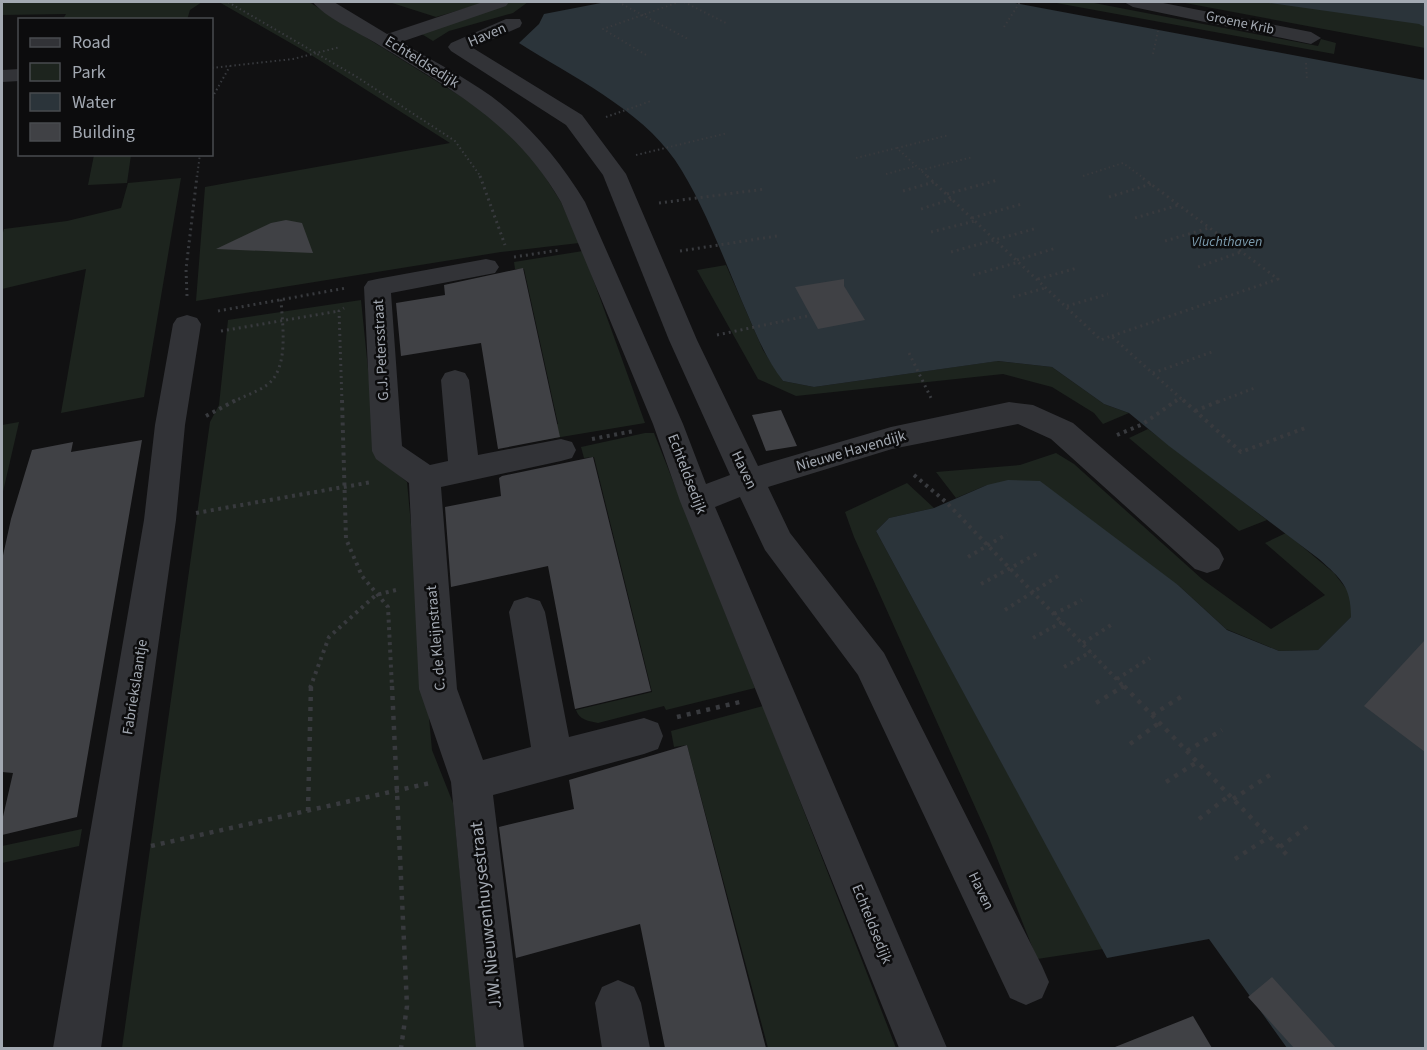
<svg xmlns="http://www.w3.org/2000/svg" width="1427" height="1050" viewBox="0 0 1427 1050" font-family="'Source Sans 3',sans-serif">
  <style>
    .green { fill: #1d241e }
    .water { fill: #2b343a }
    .building { fill: #404145 }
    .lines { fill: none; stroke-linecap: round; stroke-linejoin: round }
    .path-far3 { stroke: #383a3e; stroke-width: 2; stroke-dasharray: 1.5 3; stroke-linecap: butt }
    .path-far2 { stroke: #383a3e; stroke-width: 3; stroke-dasharray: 2 4; stroke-linecap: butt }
    .path-far1 { stroke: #383a3e; stroke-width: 4; stroke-dasharray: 3 4.5; stroke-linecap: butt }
    .path { stroke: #383a3e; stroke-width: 4.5; stroke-dasharray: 4 6; stroke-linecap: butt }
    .minor { fill: #323337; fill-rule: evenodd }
    .labels { text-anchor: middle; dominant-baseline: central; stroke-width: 5; stroke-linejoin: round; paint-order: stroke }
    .far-street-label { font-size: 14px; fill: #a3a9b2; stroke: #0c0c0d }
    .far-water-label { font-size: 14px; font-style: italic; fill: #7b9aac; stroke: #0c0c0d }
    .street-label { font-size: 15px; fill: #a3a9b2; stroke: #0c0c0d }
    .near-street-label { font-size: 18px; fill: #a3a9b2; stroke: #0c0c0d }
  </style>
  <rect width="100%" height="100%" fill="#111112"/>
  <path class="green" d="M2,2H202L190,10L187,20L63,19L66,14L2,15Z
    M219,2H309L478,107L512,136L537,164L561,202L579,243L501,252L196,301L205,187L450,143L308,53Z
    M389,2H487L436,17Z
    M510,2H528L513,13L449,31L433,41L420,33Z
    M1051,2H1089L1318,46L1321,39L1336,43L1334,54Z
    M1180,2H1425V48Z
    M94,155H131L127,183L88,185Z
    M181,178L144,397L61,413L86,269L2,289V236L4,229L67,221L121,208L128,183Z
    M583,251L645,423L513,445L500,441L496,437L558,424L524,269H515L514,262Z
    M726,265L763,350L783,381L814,387L997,361L1052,367L1104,404L1129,413L1103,424L1094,413L1052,387L1003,374L796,396L758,379L697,270Z
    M361,300L377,457L407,482L432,750L453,803L477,1048H122L210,422L219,405L228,320Z
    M19,422L17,431L2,496V425Z
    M1148,429L1267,520L1239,531L1129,438Z
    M645,433H654L755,688L666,710L664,706L598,723C589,721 579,720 576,710L652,692L594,457L584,458L581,447Z
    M1056,453L1074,464L1202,579L1271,629L1325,595L1265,543L1286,533L1334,573L1351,595V617L1318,650L1279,651L1226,629L1178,585L987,485L956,498L936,472L1020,465Z
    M907,483L934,508L889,518L876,531L1103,949L1037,959L989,838L854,537L845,512Z
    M763,706L896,1048H768L687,745L674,747L671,731Z
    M82,829L79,846L2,863V846Z"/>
  <path class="water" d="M606,2H1010L1425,80V1048H1287L1209,939L1107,958L876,531L889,518L934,508L987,485L1008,480L1040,481L1178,585L1227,630L1279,651L1318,650L1351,617C1351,586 1341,579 1319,559L1169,446L1129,413L1104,404L1052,367L998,361L814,387L783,381C767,360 757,337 747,313C726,265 704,203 675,160C640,109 571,76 519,43L539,24L544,14Z
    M1262,2H1425V27L1419,24Z"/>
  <path class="building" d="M286,220L302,223L313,253L216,249L271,223Z
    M523,268L560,437L498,449L481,343L401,356L396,303L445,295L444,285Z
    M844,279V286L865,320L818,329L795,287Z
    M781,410L797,446L766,451L752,415Z
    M142,440L77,817L2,835V821L13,773L2,772V560L11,519L32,450L73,442L71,452Z
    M593,457L651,691L575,709L548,566L451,587L445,507L501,496L499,478L502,476Z
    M1425,640V752L1364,706Z
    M687,745L766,1048H665L640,924L516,958L499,827L574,809L569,780Z
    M1272,977L1336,1048H1294L1248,997Z
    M1193,1016L1212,1048H1115V1047Z"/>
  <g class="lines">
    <path class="path-far3" d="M228,2L357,77L455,141L481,177
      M618,2L688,39
      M684,2L726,23
      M1004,27L1020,2
      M1153,54L1158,31
      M646,55L603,29L679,2
      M1306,63L1307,81
      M212,68L293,59L340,47
      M212,98L230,66
      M606,117L651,101
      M897,148L949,135
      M636,155L728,133
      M856,158L897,148L928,177
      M921,170L973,157
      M886,174L916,166
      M1083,176L1123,163L1142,177
      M197,177L200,154"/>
    <path class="path-far2" d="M480,176L505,245
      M927,176L1101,340L1111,336L1185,402
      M903,191L934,182
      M947,194L998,180
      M1109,197L1151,184
      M659,203L765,189
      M921,209L952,199
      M972,218L1022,204
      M1135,218L1179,205
      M931,232L975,221
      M1165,241L1209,228
      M680,251L777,236
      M951,252L1034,229
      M514,257L560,250
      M1017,260L1056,248
      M1198,267L1241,252
      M973,275L1019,262
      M1038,279L1077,268
      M187,296L186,269L197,176
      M1013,297L1045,288
      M1067,306L1108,294
      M218,311L346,288
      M221,331L339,311
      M717,335L807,316
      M1112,336L1278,279L1140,176
      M909,353L931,398
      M1153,373L1212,352
      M233,402C244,396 257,392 267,385C290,368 282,323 281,299
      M342,402L339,311L344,308
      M1175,402L1181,398
      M1218,402L1257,387"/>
    <path class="path-far1" d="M342,400L346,539L362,576L388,607L392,688
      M1183,400L1241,452L1305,428
      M1195,411L1222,400
      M206,416L236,400
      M1117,435L1143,424L1177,400
      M592,439L634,431
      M914,475L946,502L1125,688
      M196,513L372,482
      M968,557L1007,534
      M981,584L1040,552
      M1005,610L1061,574
      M1054,614L1082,600
      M1033,638L1062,622
      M1083,643L1111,625
      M1064,667L1091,652
      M1117,679L1150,658
      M310,688L329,637L376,595L396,590
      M1121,688L1124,686"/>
    <path class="path" d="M392,686L407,1006L401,1048
      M1124,686L1289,857
      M1096,703L1124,686
      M1152,715L1184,695
      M677,717L740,702
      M1130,744L1159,723
      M1187,751L1222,730
      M1166,782L1197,762
      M1233,799L1270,775
      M308,811L311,686
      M1199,819L1230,795
      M151,846L430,783
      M1280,847L1312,823
      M1235,859L1269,837"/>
    <path class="minor" d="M313,2H334L387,34L483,2H509L506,6L401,42C431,60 463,76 491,96C530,125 560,161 585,202L683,424L706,484L730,475L669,340L603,175L566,125L451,51L448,47L451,43L506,19H520L522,23L520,27L473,48L582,115L626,174L697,340L758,466L891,427L1009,402L1033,405L1073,423L1219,549L1224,559L1219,569L1207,573L1195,569L1051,439L1018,424L892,449L768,487L790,533L884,653L1042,966L1049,982L1042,998L1026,1005L1010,998L858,675L765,550L740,497L715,507L947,1048H899L680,501L653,424L561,202C514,121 451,90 374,42C359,33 323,16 313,2Z
      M1124,2H1158L1311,32L1321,38L1311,44L1133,7Z
      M20,69V81L2,82V70Z
      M486,259L495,261L499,267L495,273L391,293L402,446L430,465L448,461L441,380L445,373L455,370L465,373L469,380L478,455L561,439L572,442L576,450L572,458L561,461L441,487L457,689L483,760L531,747L509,612L514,601L527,597L540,601L545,612L569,737L644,718L658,723L663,736L658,749L644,754L493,795L524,1048H476L451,782L419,689L409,483L376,459L372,451L364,287L368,281L377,279Z
      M187,315L197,318L201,324L185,425L176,520L101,1048H53L144,520L155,425L173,324L177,318Z
      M618,980L634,987L641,1003L650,1048H602L595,1003L602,987Z"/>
  </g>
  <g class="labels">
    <g class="far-street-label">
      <text transform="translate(1240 23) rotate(12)">Groene Krib</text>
    </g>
    <g class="far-water-label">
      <text x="1227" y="242">Vluchthaven</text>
    </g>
    <g class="street-label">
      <text transform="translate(487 35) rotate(-23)">Haven</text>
      <text transform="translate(422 62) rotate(32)">Echteldsedijk</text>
      <text transform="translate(381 350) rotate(-93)">G.J. Petersstraat</text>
      <text transform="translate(851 451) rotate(-16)">Nieuwe Havendijk</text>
      <text transform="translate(744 470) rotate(65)">Haven</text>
      <text transform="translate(687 474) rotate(69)">Echteldsedijk</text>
      <text transform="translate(436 638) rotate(-95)">C. de Kleijnstraat</text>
      <text transform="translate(135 687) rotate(-81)">Fabriekslaantje</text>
      <text transform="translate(981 891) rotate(64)">Haven</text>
      <text transform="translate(872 924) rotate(68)">Echteldsedijk</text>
    </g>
    <g class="near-street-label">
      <text transform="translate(486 915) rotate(-96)">J.W. Nieuwenhuysestraat</text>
    </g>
  </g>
  <rect width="1427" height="1050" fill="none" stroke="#a3a9b2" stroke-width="6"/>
  <rect x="18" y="18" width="195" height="138" fill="#0c0c0d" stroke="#484b4f" stroke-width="1.5"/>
  <rect x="30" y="38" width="30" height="9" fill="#323337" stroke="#484b4f" stroke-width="1.5"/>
  <text x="72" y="48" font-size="18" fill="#a3a9b2">Road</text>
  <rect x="30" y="63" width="30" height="18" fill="#1d241e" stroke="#484b4f" stroke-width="1.5"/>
  <text x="72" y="78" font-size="18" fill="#a3a9b2">Park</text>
  <rect x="30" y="93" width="30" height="18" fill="#2b343a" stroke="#484b4f" stroke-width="1.5"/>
  <text x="72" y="108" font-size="18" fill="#a3a9b2">Water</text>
  <rect x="30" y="123" width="30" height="18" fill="#404145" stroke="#484b4f" stroke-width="1.5"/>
  <text x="72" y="138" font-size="18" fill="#a3a9b2">Building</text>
</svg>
